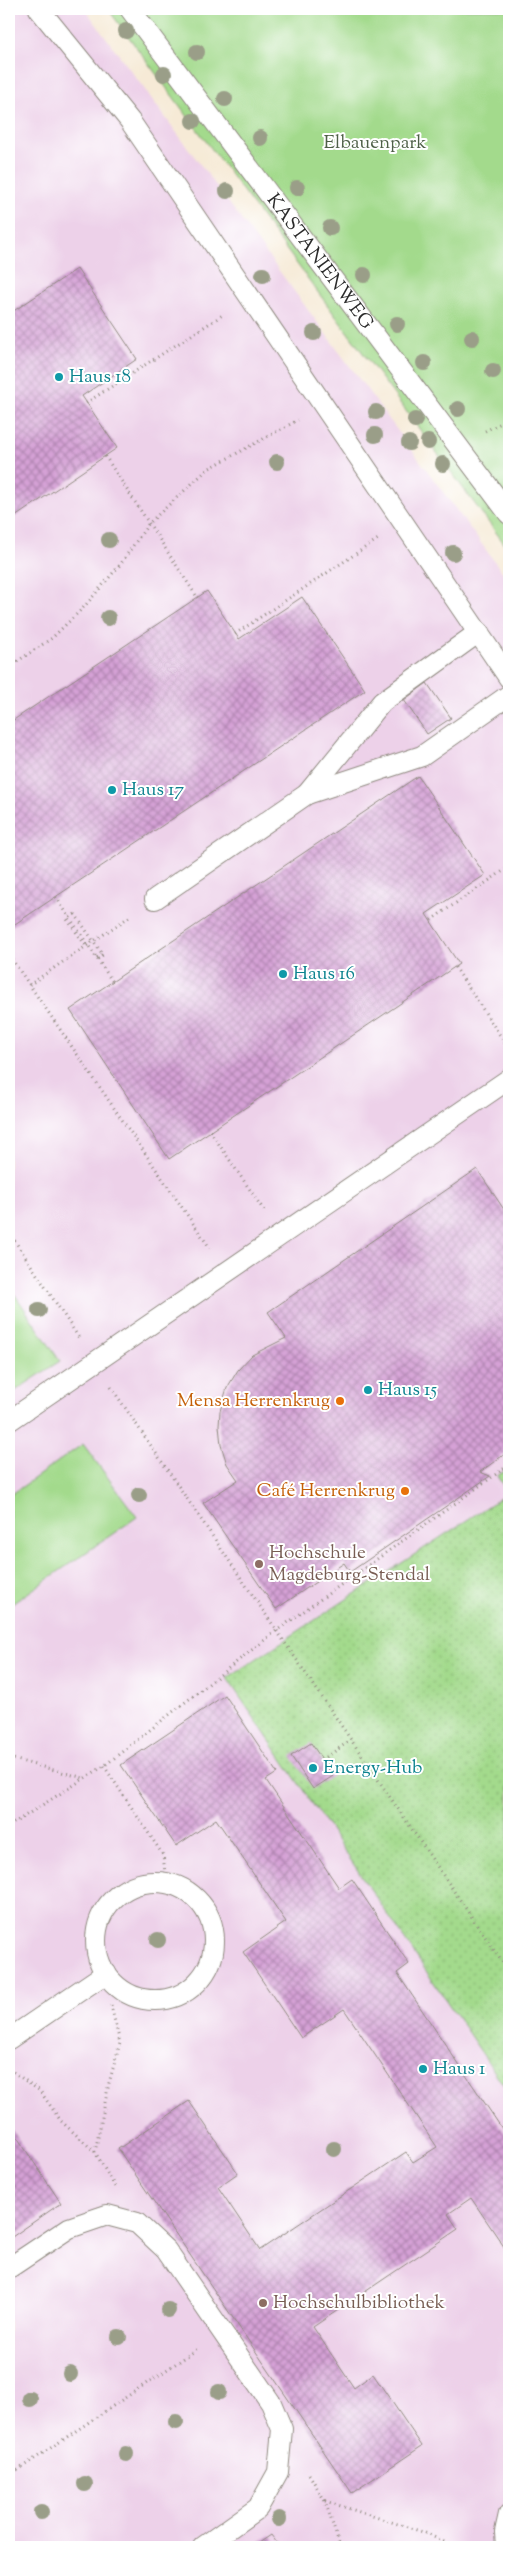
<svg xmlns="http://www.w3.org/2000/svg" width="518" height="2556" viewBox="0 0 518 2556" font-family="'Sorts Mill Goudy',serif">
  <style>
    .built { fill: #edd1e9 }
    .grass { fill: url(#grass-dots); stroke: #67825c }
    .park { fill: #a3da8c; stroke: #67825c }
    .building { fill: url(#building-cross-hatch) }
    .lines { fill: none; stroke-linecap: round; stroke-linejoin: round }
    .lane-casing { stroke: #908a80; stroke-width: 22 }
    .path { stroke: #908a80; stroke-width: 3; stroke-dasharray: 1 4; stroke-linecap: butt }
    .lane { stroke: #fff; stroke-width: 20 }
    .path-bridge { stroke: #908a80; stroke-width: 3; stroke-dasharray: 1 4; stroke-linecap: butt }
    .tree { fill: #9a9e88 }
    .culture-dot { fill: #0f9aa8; stroke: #fff; stroke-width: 2 }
    .food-dot { fill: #e8710a; stroke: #fff; stroke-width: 2 }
    .education-dot { fill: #8d6e63; stroke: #fff; stroke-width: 2 }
    .labels { text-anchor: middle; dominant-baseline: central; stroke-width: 4; stroke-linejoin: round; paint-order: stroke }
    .park-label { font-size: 19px; fill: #4f6048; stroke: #fff }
    .street-label { font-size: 19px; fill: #2b2b2b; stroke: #fff }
    .culture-label { font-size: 19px; fill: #0d838f; stroke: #fff; text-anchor: start }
    .food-label { font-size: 19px; fill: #c56008; stroke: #fff; text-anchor: end }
    .education-label { font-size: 19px; fill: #785e54; stroke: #fff; text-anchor: start }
  </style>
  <defs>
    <pattern id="grass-dots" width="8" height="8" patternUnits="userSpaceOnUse" patternTransform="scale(1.25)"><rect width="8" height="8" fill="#a3da8c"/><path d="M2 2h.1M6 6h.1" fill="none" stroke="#8cbb79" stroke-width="1.8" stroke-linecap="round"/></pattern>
    <pattern id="building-cross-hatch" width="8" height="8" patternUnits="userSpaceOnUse" patternTransform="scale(1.25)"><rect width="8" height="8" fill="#d5a1d6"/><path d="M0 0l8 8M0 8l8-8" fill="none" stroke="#ad83ae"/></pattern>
  </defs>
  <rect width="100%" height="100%" fill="#fff"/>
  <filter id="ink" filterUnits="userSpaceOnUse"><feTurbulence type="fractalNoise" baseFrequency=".02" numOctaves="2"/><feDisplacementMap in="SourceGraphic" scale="10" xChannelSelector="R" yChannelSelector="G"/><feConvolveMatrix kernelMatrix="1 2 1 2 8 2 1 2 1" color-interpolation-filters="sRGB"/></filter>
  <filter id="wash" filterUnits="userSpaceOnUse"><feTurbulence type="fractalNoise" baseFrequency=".0096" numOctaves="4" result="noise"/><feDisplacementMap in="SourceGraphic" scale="20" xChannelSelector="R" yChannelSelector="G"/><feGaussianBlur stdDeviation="1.12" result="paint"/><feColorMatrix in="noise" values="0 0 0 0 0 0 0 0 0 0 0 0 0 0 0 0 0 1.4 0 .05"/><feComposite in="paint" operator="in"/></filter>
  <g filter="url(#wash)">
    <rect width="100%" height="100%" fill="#f6ead6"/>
    <path class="built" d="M9,9H85L509,581V2547H9Z"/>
    <path class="grass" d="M509,1468V2093L227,1678L508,1493L497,1476Z"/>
    <path class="park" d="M108,9H509V550Z
      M9,1286L60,1361L9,1395Z
      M83,1444L137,1517L9,1606V1496Z"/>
    <g id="blocks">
      <path class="building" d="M77,269L137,359L82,396L117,448L9,521V314Z
        M207,591L239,639L302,597L365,690L12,926L9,920V723Z
        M427,683L451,718L427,734L404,700Z
        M418,776L485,875L426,914L459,964L169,1159L70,1010Z
        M477,1169L509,1217V1451L480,1472L490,1476L350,1572L344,1563L276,1609L203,1503L238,1480L227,1464L221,1445L219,1426L220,1411L227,1388L238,1370L252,1355L286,1338L268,1312Z
        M225,1695L277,1773L266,1780L339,1888L352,1879L409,1964L397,1973L509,2139V2254L471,2198L448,2214L458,2229L313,2327L354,2388L373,2374L422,2446L352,2493L118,2149L189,2101L238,2173L218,2187L260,2250L406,2152L413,2162L437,2147L344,2009L301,2038L243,1952L286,1922L216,1819L176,1846L121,1765Z
        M311,1743L333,1776L313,1789L291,1756Z
        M9,2125L61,2203L9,2239Z
        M271,2535L280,2547H253Z"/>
    </g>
  </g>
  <g filter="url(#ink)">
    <use href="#blocks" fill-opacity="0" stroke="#908a80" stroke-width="1"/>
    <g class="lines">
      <g class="lane-casing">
        <g id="lane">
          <path d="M39,9L130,121L509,678"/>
          <path id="s1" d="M130,9L509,514"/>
          <path d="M307,794L422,756L509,695"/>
          <path d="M155,899L307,794L382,702L479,632"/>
          <path d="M9,1421L509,1079"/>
          <circle cx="155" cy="1941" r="59"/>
          <path d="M9,2039L106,1973"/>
          <path d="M9,2268L69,2228L107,2215L137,2223L166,2250L271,2403L282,2429L278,2472L258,2508L203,2547"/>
          <path d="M506,2547L505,2532L509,2514"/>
        </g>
      </g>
      <path class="path" d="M86,403L224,314
        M485,431L509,419
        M105,456L197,597
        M235,634L378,539
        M9,667L52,638L84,607L119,566L149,523L208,469L298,420
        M75,914L103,955L97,958
        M75,914L67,919L86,946
        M431,920L509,867
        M9,955L210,1248
        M455,967L509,1049
        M29,985L132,915
        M210,1131L265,1212
        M9,1232L79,1338
        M111,1387L509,1972
        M9,1758L84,1778
        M322,1760L351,1740
        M104,1766L163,1855L166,1882
        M9,1826L104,1766L276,1631L509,1465
        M111,2005L120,2043L109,2083L95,2152L115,2187
        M9,2069L40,2091L61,2121L95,2152
        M309,2474L325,2501L340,2547
        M9,2476L199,2348
        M325,2501L423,2532L455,2547"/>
      <use href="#lane" class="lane"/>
      <path class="path-bridge" d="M56,897L112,981
        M97,958L104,953"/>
    </g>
    <g class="tree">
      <circle cx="126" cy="31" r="8"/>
      <circle cx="197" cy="52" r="8"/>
      <circle cx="164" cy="74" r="8"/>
      <circle cx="225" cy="99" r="8"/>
      <circle cx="193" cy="121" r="8"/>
      <circle cx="260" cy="138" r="8"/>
      <circle cx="297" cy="188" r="8"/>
      <circle cx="227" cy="191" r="8"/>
      <circle cx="330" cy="228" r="8"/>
      <circle cx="263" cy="275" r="8"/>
      <circle cx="364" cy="275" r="8"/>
      <circle cx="397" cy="324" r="8"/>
      <circle cx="314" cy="333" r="8"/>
      <circle cx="472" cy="338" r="8"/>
      <circle cx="424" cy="363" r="8"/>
      <circle cx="493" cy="371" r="8"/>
      <circle cx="458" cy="409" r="8"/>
      <circle cx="376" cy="412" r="8"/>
      <circle cx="415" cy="420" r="8"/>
      <circle cx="375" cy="435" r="8"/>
      <circle cx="428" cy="442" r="8"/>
      <circle cx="409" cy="443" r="8"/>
      <circle cx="277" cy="462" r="8"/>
      <circle cx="443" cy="464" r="8"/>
      <circle cx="109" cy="540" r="8"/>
      <circle cx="453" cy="553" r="8"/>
      <circle cx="108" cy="618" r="8"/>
      <circle cx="39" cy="1310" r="8"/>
      <circle cx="139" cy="1495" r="8"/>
      <circle cx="158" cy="1940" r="8"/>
      <circle cx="334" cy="2149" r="8"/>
      <circle cx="168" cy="2310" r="8"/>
      <circle cx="119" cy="2337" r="8"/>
      <circle cx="70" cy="2374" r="8"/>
      <circle cx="219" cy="2392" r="8"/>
      <circle cx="30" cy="2399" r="8"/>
      <circle cx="176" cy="2422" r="8"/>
      <circle cx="126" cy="2454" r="8"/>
      <circle cx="85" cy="2484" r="8"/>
      <circle cx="41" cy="2512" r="8"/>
      <circle cx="279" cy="2519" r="8"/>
    </g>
  </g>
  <g class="culture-dot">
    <circle cx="59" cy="377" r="5"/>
    <circle cx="112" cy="790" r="5"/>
    <circle cx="283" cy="974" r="5"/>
    <circle cx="368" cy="1390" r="5"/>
    <circle cx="313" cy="1768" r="5"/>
    <circle cx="423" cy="2069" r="5"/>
  </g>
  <g class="food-dot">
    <circle cx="340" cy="1401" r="5"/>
    <circle cx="405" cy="1491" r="5"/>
  </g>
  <g class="education-dot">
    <circle cx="259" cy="1564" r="5"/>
    <circle cx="263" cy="2303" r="5"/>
  </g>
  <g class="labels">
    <g class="park-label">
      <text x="375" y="143">Elbauenpark</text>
    </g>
    <g class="street-label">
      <text stroke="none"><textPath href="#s1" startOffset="316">KASTANIENWEG</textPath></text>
    </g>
    <g class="culture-label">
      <text x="69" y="377">Haus 18</text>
      <text x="122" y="790">Haus 17</text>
      <text x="293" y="974">Haus 16</text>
      <text x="378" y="1390">Haus 15</text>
      <text x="323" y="1768">Energy-Hub</text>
      <text x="433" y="2069">Haus 1</text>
    </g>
    <g class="food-label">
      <text x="330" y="1401">Mensa Herrenkrug</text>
      <text x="395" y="1491">Café Herrenkrug</text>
    </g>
    <g class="education-label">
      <text x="269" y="1553">Hochschule<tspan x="269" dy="22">Magdeburg-Stendal</tspan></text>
      <text x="273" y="2303">Hochschulbibliothek</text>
    </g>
  </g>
  <rect width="518" height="2556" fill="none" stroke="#fff" stroke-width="30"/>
</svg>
